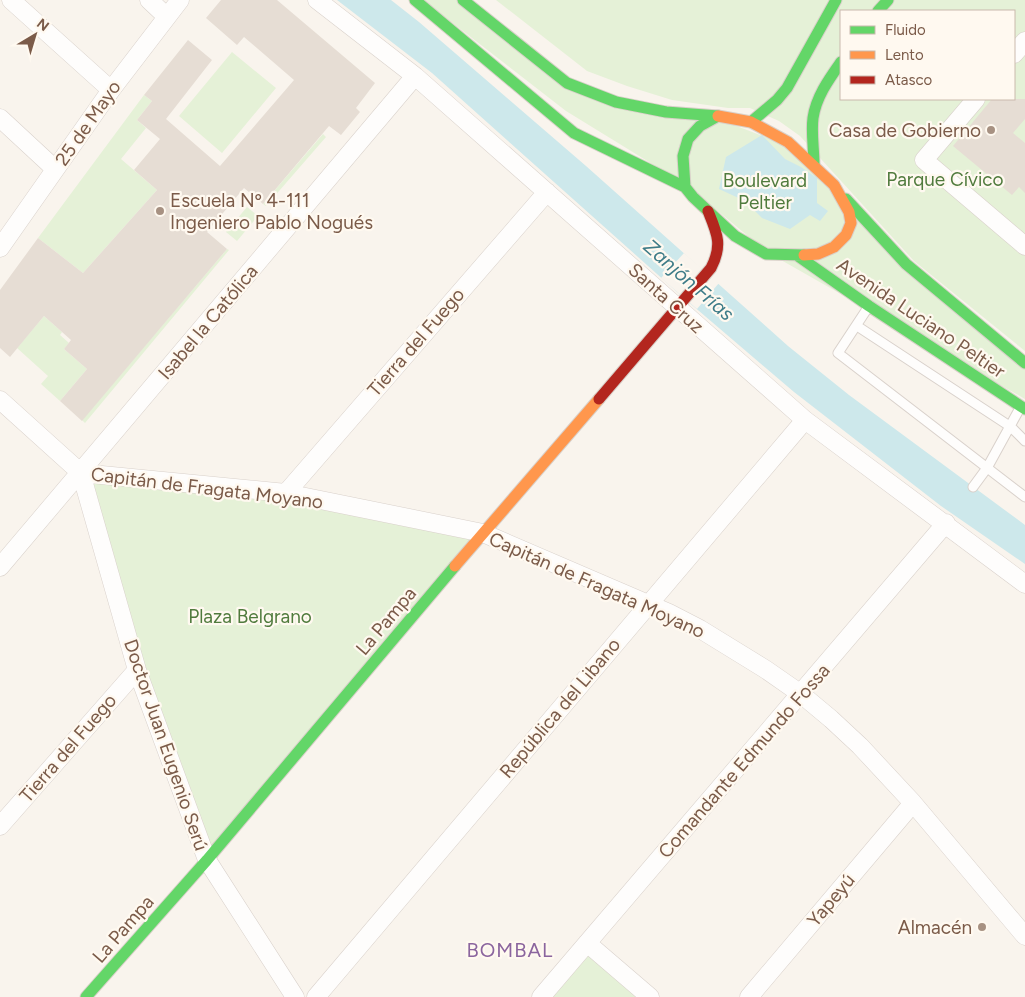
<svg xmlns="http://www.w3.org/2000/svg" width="1025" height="997" viewBox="0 0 1025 997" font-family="Figtree,sans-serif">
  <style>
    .green { fill: #e5f1d7; fill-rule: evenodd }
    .water { fill: #cde8eb }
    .pier { fill: #f9f4ed }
    .building { fill: #e6ddd4 }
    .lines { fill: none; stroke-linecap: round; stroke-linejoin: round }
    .lane-casing { stroke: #d9d1cb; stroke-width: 11 }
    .street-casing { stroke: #d9d1cb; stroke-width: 19 }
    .fast-casing { stroke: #d9d0c9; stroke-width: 13 }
    .slow-casing { stroke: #d9d0c9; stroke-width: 13 }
    .jam-casing { stroke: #d9d0c9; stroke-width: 13 }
    .lane { stroke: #fefdfc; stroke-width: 9 }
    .street { stroke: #fefdfc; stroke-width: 18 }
    .fast { stroke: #63d668; stroke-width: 11 }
    .slow { stroke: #ff974d; stroke-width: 11 }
    .jam { stroke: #b3261e; stroke-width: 11 }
    .poi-dot { fill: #a79182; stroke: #fff9f0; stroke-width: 2 }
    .labels { text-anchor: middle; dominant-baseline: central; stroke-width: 4.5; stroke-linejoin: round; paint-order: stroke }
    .street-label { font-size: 19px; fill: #7b5b49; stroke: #fff9f0 }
    .poi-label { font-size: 19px; fill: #7b5b49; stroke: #fff9f0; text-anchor: end }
    .park-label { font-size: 19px; fill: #507b3d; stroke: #fff9f0 }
    .water-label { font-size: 20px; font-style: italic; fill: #3e7c88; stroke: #fff9f0 }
    .neighbourhood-label { font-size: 20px; letter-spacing: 1px; fill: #8b659e; stroke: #fff9f0 }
  </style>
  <rect width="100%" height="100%" fill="#f9f4ed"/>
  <path class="green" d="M423,0H456L566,87L726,122L786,145L1025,368V399L767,252L688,186L566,111Z
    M496,0H1025V351L914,261L800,136L779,121L750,108H728L672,100L627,86L587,71ZM841,11H1014V99H841Z
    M232,52L276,88L222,153L179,116Z
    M144,95L152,101L137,120L146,128L121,159L157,190L83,273L38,238Z
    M323,134L326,137L266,206L263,204Z
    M247,207L258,216L237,241L226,232Z
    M227,249L229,250L85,423L82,420Z
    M44,316L62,332L60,335L69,343L64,349L87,369L60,401L41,384L48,376L17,348Z
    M87,478L285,498L476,536L209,853L142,674Z
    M587,943L650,997H541Z"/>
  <path class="water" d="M337,0H391L419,22L586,166L788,346L849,395L1025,525V564L941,506L794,392L685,299L432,73Z
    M762,135L785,159L801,167L817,178V203L828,211L820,221L810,215L790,229L762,218L745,201L719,189L726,157Z"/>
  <path class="pier" d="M684,253L719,283L697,309L661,278Z"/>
  <path class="building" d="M221,0H277L375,83L356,108L360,112L341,135L329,126L263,204L244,188L207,232L227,249L82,421L60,401L87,369L64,349L71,340L44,316L10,357L0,348V290L38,238L83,273L157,190L134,170L160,139L137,120L152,101L144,95L188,40L212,60L166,119L220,166L294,80L244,37L237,45L206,18Z
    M992,99H1025V119L1013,133L1025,143V193L1019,187L1012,195L953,146Z"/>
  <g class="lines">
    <g class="lane-casing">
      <path id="lane" d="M869,306L838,353L1025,497
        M857,326L1011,427L1025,441
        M973,487L987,468L1020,408"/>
    </g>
    <g class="street-casing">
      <path id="street" d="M11,0L111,90
        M149,0L166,16
        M317,0L415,76L805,420L1025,584
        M1014,54L1025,41
        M976,99L924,160L1025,246
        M0,118L55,169
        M0,248L111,90L180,0
        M0,400L81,473
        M81,473L286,493L483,533L669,613L700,629L765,669L801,694L831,719L860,746L913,803L1025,936
        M81,473L137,670L207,860L295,997
        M286,493L547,192
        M0,567L415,76
        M0,826L137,670
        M587,943L650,997
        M316,997L805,420
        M541,997L946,523
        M749,997L913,803"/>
    </g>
    <g class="fast-casing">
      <path id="fast" d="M415,0L574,133L685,187
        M463,0L567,83L616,102L666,112L718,116
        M878,11L888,0
        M718,116L700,126L688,139L683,156L685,187L693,197L735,236L766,254L804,255
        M751,122L777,100L787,88L836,0
        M814,165C814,149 811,133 813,118C816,97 829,79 841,62
        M846,199L906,264L1025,363
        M798,256L869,306L1025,409
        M86,997L207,860L455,566"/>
    </g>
    <g class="slow-casing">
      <path id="slow" d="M718,116L751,122L788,142L834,185L849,212L851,223L846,235L834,247L818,254L804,255
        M455,566L599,399"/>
    </g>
    <g class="jam-casing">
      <path id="jam" d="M599,399L711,268C723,245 717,233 708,211"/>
    </g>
    <use href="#lane" class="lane"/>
    <use href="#street" class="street"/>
    <use href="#fast" class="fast"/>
    <use href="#slow" class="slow"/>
    <use href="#jam" class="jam"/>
  </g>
  <g class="poi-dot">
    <circle cx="991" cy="130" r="5"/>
    <circle cx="160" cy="211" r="5"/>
    <circle cx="982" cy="927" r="5"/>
  </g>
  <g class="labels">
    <g class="street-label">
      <text transform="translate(88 123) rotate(-55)">25 de Mayo</text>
      <text transform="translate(666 298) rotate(42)">Santa Cruz</text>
      <text transform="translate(921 318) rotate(34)">Avenida Luciano Peltier</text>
      <text transform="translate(208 322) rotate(-50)">Isabel la Católica</text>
      <text transform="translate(416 342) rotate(-49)">Tierra del Fuego</text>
      <text transform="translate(207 488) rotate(7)">Capitán de Fragata Moyano</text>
      <text transform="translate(597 585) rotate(24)">Capitán de Fragata Moyano</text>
      <text transform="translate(386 621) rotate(-50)">La Pampa</text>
      <text transform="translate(560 708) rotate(-50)">República del Libano</text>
      <text transform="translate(166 745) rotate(71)">Doctor Juan Eugenio Serú</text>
      <text transform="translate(68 748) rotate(-49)">Tierra del Fuego</text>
      <text transform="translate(744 761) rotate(-49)">Comandante Edmundo Fossa</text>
      <text transform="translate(831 900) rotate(-50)">Yapeyú</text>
      <text transform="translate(123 929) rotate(-49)">La Pampa</text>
    </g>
    <g class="poi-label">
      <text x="981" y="130">Casa de Gobierno</text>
      <text x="170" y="200" text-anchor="start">Escuela Nº 4-111<tspan x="170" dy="22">Ingeniero Pablo Nogués</tspan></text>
      <text x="972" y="927">Almacén</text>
    </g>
    <g class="park-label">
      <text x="945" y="179">Parque Cívico</text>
      <text x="765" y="180">Boulevard<tspan x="765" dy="22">Peltier</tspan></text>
      <text x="250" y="616">Plaza Belgrano</text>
    </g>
    <g class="water-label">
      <text transform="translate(689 280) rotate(41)">Zanjón Frías</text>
    </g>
    <g class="neighbourhood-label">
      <text x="510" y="950">BOMBAL</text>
    </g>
  </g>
  <rect x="840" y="10" width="175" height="90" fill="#fff9f0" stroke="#cabaad"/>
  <rect x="850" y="26" width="25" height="8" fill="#63d668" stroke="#cabaad"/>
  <text x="885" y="35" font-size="15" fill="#7b5b49">Fluido</text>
  <rect x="850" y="51" width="25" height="8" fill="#ff974d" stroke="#cabaad"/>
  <text x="885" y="60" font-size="15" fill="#7b5b49">Lento</text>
  <rect x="850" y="76" width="25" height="8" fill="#b3261e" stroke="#cabaad"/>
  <text x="885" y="85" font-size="15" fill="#7b5b49">Atasco</text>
  <g transform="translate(35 35) rotate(38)" stroke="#fff9f0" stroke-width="4" paint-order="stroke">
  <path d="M0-4L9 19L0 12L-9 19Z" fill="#7b5b49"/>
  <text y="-8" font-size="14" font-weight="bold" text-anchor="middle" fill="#7b5b49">N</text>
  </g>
</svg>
